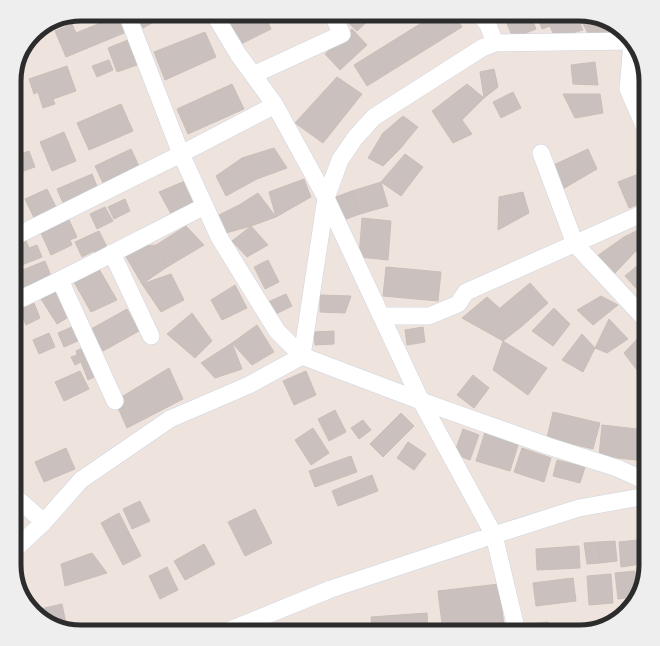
<svg xmlns="http://www.w3.org/2000/svg" width="660" height="646" viewBox="0 0 660 646" font-family="'PT Sans Narrow',sans-serif">
  <style>
    .building { fill: #cac1be; stroke: #cabeb7 }
    .lines { fill: none; stroke-linecap: round; stroke-linejoin: round }
    .minor-casing { stroke: #ccd5df; stroke-width: 18 }
    .minor { stroke: #fff; stroke-width: 17 }
    .rim { fill: none; stroke: #2c2c2c; stroke-width: 5 }
  </style>
  <rect width="100%" height="100%" fill="#efe3de"/>
  <path class="building" d="M95,14H109L111,19L117,16L124,33L66,57L55,31L72,24L76,33L98,24Z
    M136,14H168L143,28Z
    M245,14H264L271,29L241,44L230,22Z
    M343,14H369L372,17L357,31L341,16Z
    M436,14H453L462,27L367,86L354,65Z
    M486,14H508L488,25Z
    M523,14H530L536,29L513,38L506,21Z
    M536,14H572L573,16L576,14L583,30L555,38L550,26L542,29Z
    M593,17L608,21L617,29L592,41L582,22Z
    M352,29L367,45L340,70L325,54Z
    M205,32L216,57L165,80L154,52Z
    M128,40L137,65L117,72L108,48Z
    M638,59L644,77L634,75Z
    M109,60L113,70L97,77L92,66Z
    M595,62L598,85L573,84L571,65Z
    M67,66L76,91L53,99L55,104L43,108L38,92L34,94L29,79Z
    M494,69L498,87L484,98L480,72Z
    M337,77L362,94L323,143L295,123Z
    M232,84L244,109L188,134L177,109Z
    M467,84L484,98L462,120L472,134L453,143L432,111Z
    M513,92L521,108L501,118L493,102Z
    M563,94H600L603,113L575,118Z
    M121,104L133,131L89,150L77,123Z
    M403,116L418,127L400,149L383,133Z
    M64,132L76,161L52,171L40,142Z
    M383,133L400,149L383,166L368,158Z
    M274,148L287,168L257,179L242,158Z
    M131,149L139,166L103,183L95,166Z
    M588,149L597,169L556,193L547,168Z
    M29,151L35,167L15,174L14,157Z
    M405,154L423,167L401,196L381,182Z
    M242,158L257,179L226,196L216,176Z
    M646,171V201L629,208L618,182Z
    M92,174L99,191L64,205L57,189Z
    M304,179L311,197L276,217L269,192Z
    M185,181L205,206L175,221L159,192Z
    M381,182L388,206L360,214L352,191Z
    M47,189L57,209L35,220L25,199Z
    M352,191L360,214L341,221L333,198Z
    M523,192L529,213L498,230L499,197Z
    M258,193L276,217L251,226L239,205Z
    M125,199L130,211L114,219L108,207Z
    M14,202L23,227L14,231Z
    M239,205L251,226L226,233L211,219Z
    M105,207L113,221L97,229L90,214Z
    M68,218L77,237L70,240L72,245L51,255L40,231Z
    M362,218L391,221L388,260L359,257Z
    M186,226L204,245L167,267L156,245Z
    M251,226L268,245L247,257L232,241Z
    M646,226V259L644,260L624,237Z
    M99,231L108,249L95,255L94,251L82,257L75,242Z
    M624,237L636,251L614,274L590,261Z
    M26,241L29,248L37,245L42,257L17,267L14,261V246Z
    M156,245L167,267L142,284L121,248Z
    M268,260L279,282L265,289L254,267Z
    M644,260L646,262V299L625,276Z
    M45,261L51,276L21,288L15,273Z
    M386,267L441,272L438,301L383,296Z
    M99,269L117,300L91,312L74,282Z
    M171,274L184,300L161,312L142,284Z
    M530,283L548,303L521,327L500,308Z
    M235,285L247,308L222,320L211,300Z
    M64,288L75,313L57,324L41,299Z
    M286,294L292,306L274,315L268,302Z
    M320,295L351,296L345,313L320,312Z
    M601,296L618,305L593,325L577,310Z
    M487,297L521,327L503,341L462,318Z
    M34,303L40,318L26,325L18,307L24,304L27,307Z
    M554,308L570,324L553,346L532,331Z
    M127,309L139,331L103,351L91,329Z
    M192,313L212,341L195,358L167,334Z
    M609,319L628,339L607,353L595,348Z
    M14,324L18,335L14,336Z
    M257,325L274,352L252,365L232,343Z
    M74,326L80,340L64,347L58,333Z
    M423,327L425,342L407,345L405,330Z
    M334,331V344L315,345L314,332Z
    M49,333L55,347L39,354L33,340Z
    M582,334L595,348L583,372L562,360Z
    M642,334L646,338V382L624,353Z
    M503,341L547,368L528,395L493,370Z
    M232,343L242,369L215,378L201,363Z
    M87,346L100,374L88,380L81,362L75,365L71,357L77,355L76,351Z
    M169,368L183,399L127,428L115,401Z
    M80,371L89,389L64,401L55,382Z
    M306,371L316,395L294,405L283,381Z
    M473,375L489,388L474,408L457,395Z
    M335,410L346,432L329,441L318,419Z
    M553,412L600,423L593,449L547,438Z
    M401,413L414,426L383,457L370,444Z
    M363,420L371,430L359,439L351,428Z
    M602,425L646,430V461L599,456Z
    M313,428L329,453L311,465L295,440Z
    M463,429L479,435L470,460L454,454Z
    M485,432L519,442L510,471L476,461Z
    M408,442L426,454L414,470L397,458Z
    M66,448L75,469L44,482L35,462Z
    M522,448L551,458L544,482L514,472Z
    M351,456L357,472L315,487L309,471Z
    M557,460L585,467L580,483L553,476Z
    M372,475L378,491L338,506L332,491Z
    M140,501L150,521L132,529L123,509Z
    M255,509L272,543L245,556L228,522Z
    M119,513L141,556L123,565L101,523Z
    M642,539H646V562H644Z
    M638,540L641,564L621,567L619,542Z
    M615,541L617,561L600,563L598,542Z
    M598,542L600,563L587,564L584,543Z
    M204,544L215,564L185,580L174,561Z
    M579,546L580,568L537,570L536,549Z
    M92,553L107,573L65,586L61,564Z
    M167,567L178,590L160,599L149,576Z
    M635,571L638,595L636,597L618,599L615,573Z
    M611,574L613,603L589,605L587,576Z
    M639,575H644L641,590Z
    M573,578L576,601L536,606L533,583Z
    M499,584L504,626L457,632H443L438,591Z
    M62,604L67,628L55,627L37,613L36,610Z
    M427,613L428,631L372,632L371,617Z
    M548,622L549,632H531L530,624Z
    M578,623L579,632H560L559,625Z"/>
  <g class="lines">
    <g class="minor-casing">
      <path id="minor" d="M127,14L181,154L219,237L277,331L302,356L421,401L548,446L617,468L646,481
        M214,14L238,54L275,105L326,198L421,401L494,535L517,632
        M480,14L488,25L495,43
        M632,43L628,89L646,130
        M253,75L342,34L332,14
        M541,153L575,244L646,320
        M14,237L181,154L275,105
        M112,253L151,336
        M60,280L115,401
        M14,302C79,272 141,238 205,206
        M381,316H429L458,304L466,292L646,212
        M302,356L326,198L340,160L355,138L374,117L482,48L495,43L631,41
        M14,496L44,522
        M14,550L44,522L81,480L170,419L249,385L302,356
        M225,632L331,589L494,535L579,508L646,496"/>
    </g>
    <use href="#minor" class="minor"/>
  </g>
  <path d="M0 0H660V646H0ZM81 21H579A60 60 0 0 1 639 81V565A60 60 0 0 1 579 625H81A60 60 0 0 1 21 565V81A60 60 0 0 1 81 21Z" fill="#eee" fill-rule="evenodd"/>
  <path class="rim" d="M81 21H579A60 60 0 0 1 639 81V565A60 60 0 0 1 579 625H81A60 60 0 0 1 21 565V81A60 60 0 0 1 81 21Z"/>
</svg>
